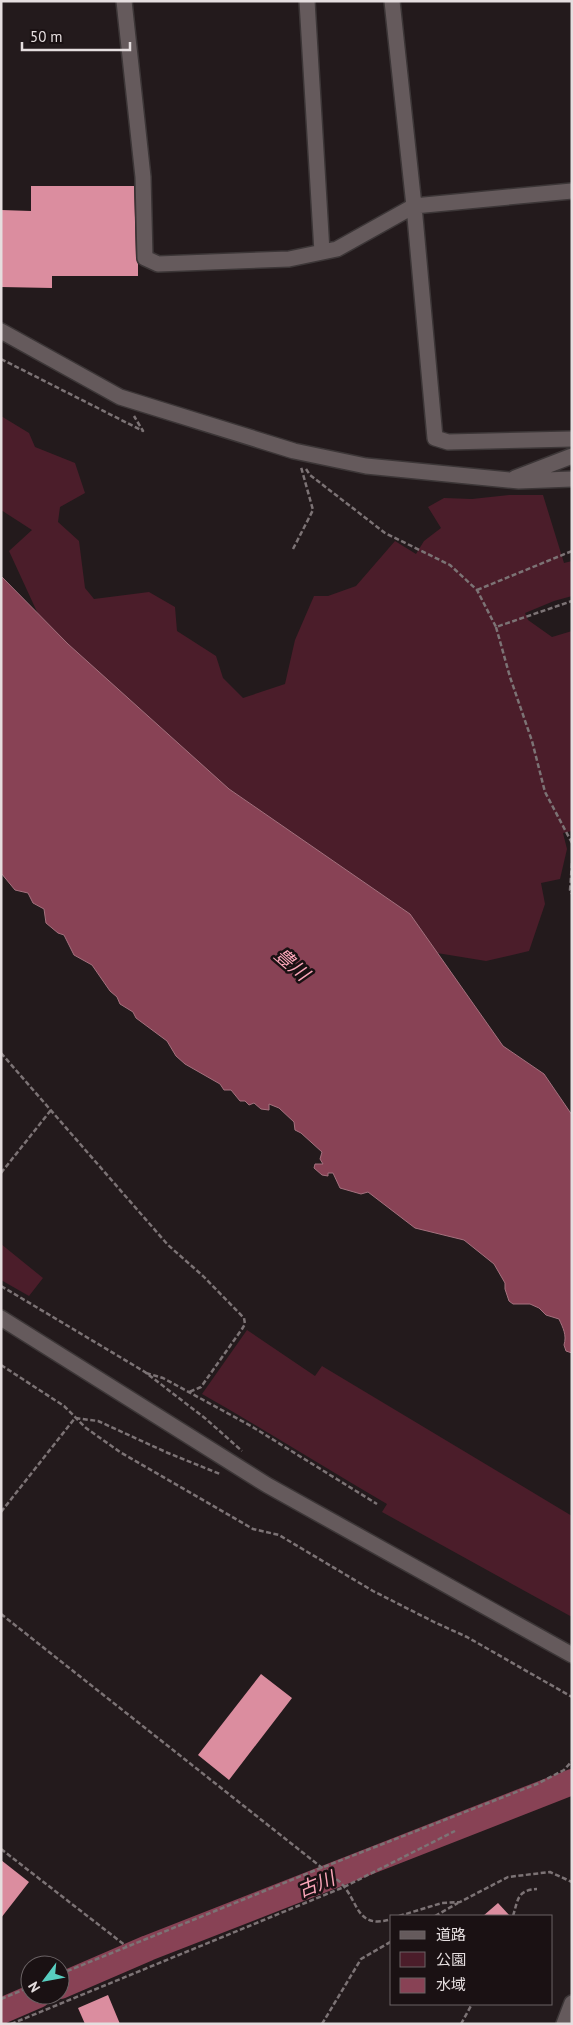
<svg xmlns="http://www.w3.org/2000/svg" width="573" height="2025" viewBox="0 0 573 2025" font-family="'PT Sans','Noto Sans JP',sans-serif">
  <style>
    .green { fill: #4b1d2a }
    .water { fill: #884255; stroke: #a4717e }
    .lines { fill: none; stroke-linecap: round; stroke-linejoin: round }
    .river { stroke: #884255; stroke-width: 26 }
    .building { fill: #db8d9f }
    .street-casing { stroke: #3c3637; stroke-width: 18 }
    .path { stroke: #7c7375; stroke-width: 2.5; stroke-dasharray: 5 2.5; stroke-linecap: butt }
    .street { stroke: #655a5c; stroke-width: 15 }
    .labels { text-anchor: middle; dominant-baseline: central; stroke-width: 5; stroke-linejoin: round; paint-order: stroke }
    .water-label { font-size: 19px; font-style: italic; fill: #fba6b9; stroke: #1a1113 }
  </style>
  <rect width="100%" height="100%" fill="#231a1c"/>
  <path class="green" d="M1,416L29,433L35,447L75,463L85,493L60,507L58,522L79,541L85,588L94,599L149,592L175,607L177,631L216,656L223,678L243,698L285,684L295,640L314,596H328L356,586L395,541L416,554L424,541L441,528L428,507L444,498L472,499L509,495H543L564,563L572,561V596L554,601L525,613L528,620L552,637L572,631V831L563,833L567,849L560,879L541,883L545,904L529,951L486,961L437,953L410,914L229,789L68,644L38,614L9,551L32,530L1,510Z
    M1,1244L43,1278L29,1296L1,1280Z
    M247,1330L315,1376L322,1366L572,1516V1617L382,1512L387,1504C325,1468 264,1429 202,1394Z"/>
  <path class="water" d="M1,576L68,644L229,789L410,914L503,1046L544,1074L572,1115V1353L566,1351L564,1345C567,1335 563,1328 559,1319L546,1315L539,1308L530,1304H513L509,1301L505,1289V1283L494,1264L464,1240L415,1228L368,1192L361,1194L340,1188L333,1173H328V1176L322,1175L314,1168L315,1164H323L320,1159L322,1152L301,1133L295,1130L294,1122L279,1108L269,1104V1110L261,1109L254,1103L249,1105L245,1101H240L231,1090H224L220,1084L185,1064L176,1056L167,1041L136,1018L133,1012L120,1004L117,997L110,991L92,965L74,955L64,935L58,933L46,923L44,909L33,903L28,893L15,890L1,873Z"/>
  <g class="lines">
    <path class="river" d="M60,1986L148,1948L572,1782
      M1,2011L38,1995"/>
  </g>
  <path class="building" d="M31,186H134L136,258L138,264V276H52V288L1,287V210L31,211Z
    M261,1674L292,1698L229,1780L198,1755Z
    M1,1860L29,1882L1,1918Z
    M498,1903L510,1916H483Z
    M108,1995L120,2024H85L78,2008Z"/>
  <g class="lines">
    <g class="street-casing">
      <path id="street" d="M124,1L143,177L145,258L158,264L289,259L337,249L414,206L572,191
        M307,1L322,252
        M392,1L414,206L435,438L448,442L572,439
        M1,331L120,397L294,451L366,466L519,481L572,479
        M515,478L572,456
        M1,1318L267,1485L572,1655
        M564,2024L572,2003"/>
    </g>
    <path class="path" d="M1,359L143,431L134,416
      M306,469L310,475L385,533L450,565L477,590L496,627L572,601
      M293,549L313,510L301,467
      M477,590L572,551
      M496,627L510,677L532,741L545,792L572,843
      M572,863L570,890L572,894
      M1,1053L168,1245L203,1276L244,1318L245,1324L242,1329L201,1387L189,1392
      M1,1173L51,1110
      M1,1286L145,1372L206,1419L242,1451
      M1,1365L64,1406L86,1428L120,1452L253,1529L279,1535L373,1591L434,1622L467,1637L572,1697
      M146,1373L163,1378L251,1426L377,1504
      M1,1512L75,1418L98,1421L168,1453L220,1474
      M1,1614L340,1882C360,1902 355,1930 392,1919
      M1,1849L126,1946
      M399,1916L442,1903L460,1902L508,1877L550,1872L572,1882
      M435,1916L458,1903
      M513,1916C518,1900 517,1890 537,1889
      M60,1974L321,1868L537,1784L564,1770L572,1761
      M1,1999L30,1987
      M11,2024L344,1887L455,1831
      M322,2024L361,1959L392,1941
      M461,2024L472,2004"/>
    <use href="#street" class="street"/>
  </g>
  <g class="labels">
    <g class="water-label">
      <text transform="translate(292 964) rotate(41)">豊川</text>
      <text transform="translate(316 1884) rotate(-22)">古川</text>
    </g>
  </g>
  <rect width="573" height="2025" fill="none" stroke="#e5dedf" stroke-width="5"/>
  <rect x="390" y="1915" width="162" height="90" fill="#1a1113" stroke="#6b6365"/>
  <rect x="400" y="1931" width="25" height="8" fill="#655a5c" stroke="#6b6365"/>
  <text x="436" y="1940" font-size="15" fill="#e5dedf">道路</text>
  <rect x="400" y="1952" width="25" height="15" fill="#4b1d2a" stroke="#6b6365"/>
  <text x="436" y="1965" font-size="15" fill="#e5dedf">公園</text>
  <rect x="400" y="1978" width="25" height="15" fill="#884255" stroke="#6b6365"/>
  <text x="436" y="1990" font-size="15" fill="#e5dedf">水域</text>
  <g transform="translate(45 1980) rotate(238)"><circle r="24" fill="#1a1113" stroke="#6b6365"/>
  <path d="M0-4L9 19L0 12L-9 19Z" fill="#58cec0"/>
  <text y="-8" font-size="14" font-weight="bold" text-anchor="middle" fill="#e5dedf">N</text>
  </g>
  <path d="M22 42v8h108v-8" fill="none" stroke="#e5dedf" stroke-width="2.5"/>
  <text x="30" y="42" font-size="15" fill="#e5dedf" stroke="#1a1113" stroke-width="4" paint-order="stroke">50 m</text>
</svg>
